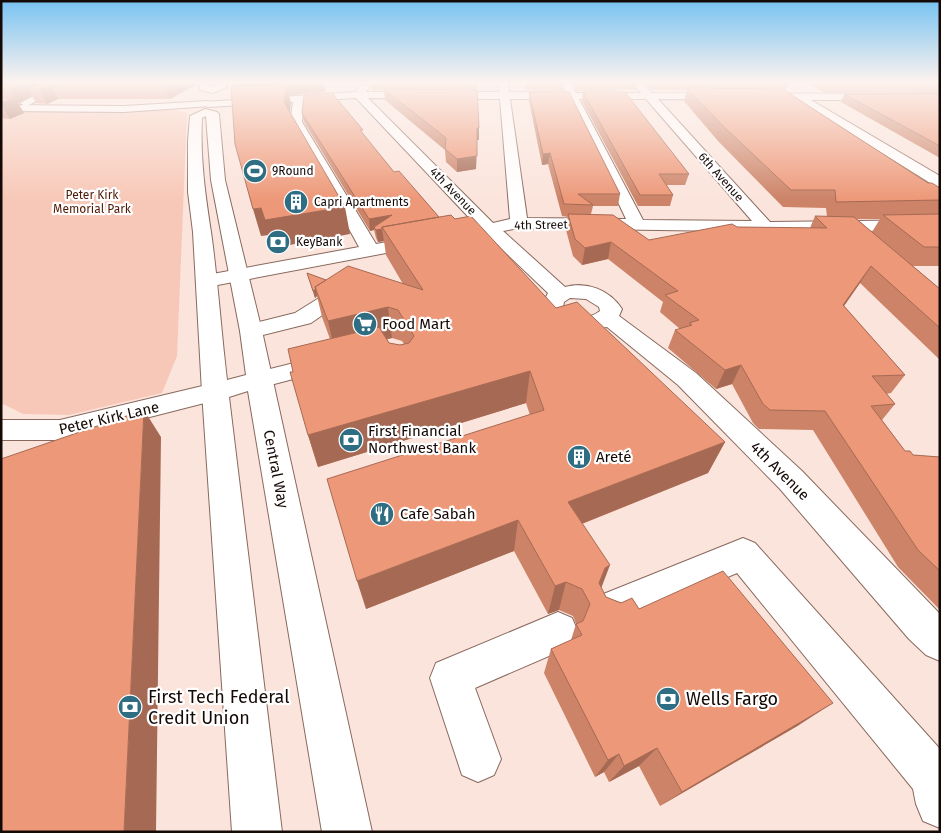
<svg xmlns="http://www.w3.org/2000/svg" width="941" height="833" viewBox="0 0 941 833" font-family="'Fira Sans',sans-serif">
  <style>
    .green { fill: #f7c8b7 }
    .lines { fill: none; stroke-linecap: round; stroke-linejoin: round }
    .minor-casing { stroke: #89695d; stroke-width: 2 }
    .major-casing { stroke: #89695d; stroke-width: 2 }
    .minor { fill: #fff; fill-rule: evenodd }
    .major { fill: #fff; fill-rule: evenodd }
    .wall { fill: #cc8367; fill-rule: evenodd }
    .shaded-wall { fill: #a66a54 }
    .building { fill: #ed9878; stroke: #a66a54 }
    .labels { text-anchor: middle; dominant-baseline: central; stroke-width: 4.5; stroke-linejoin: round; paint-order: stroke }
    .far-poi-label { font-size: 12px; fill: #150906; stroke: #fff; text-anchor: start }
    .far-street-label { font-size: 12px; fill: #150906; stroke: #fff }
    .far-park-label { font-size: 12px; fill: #501b05; stroke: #fff }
    .poi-label { font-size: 15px; fill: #150906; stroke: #fff; text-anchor: start }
    .street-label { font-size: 15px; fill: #150906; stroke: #fff }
    .near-poi-label { font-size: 18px; fill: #150906; stroke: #fff; text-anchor: start }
  </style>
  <rect width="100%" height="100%" fill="#fbe4dc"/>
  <path class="green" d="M173,110L187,113L177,356L162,393L69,415L23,414L1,403V111L120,112Z"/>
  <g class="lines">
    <g class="minor-casing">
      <path id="minor" d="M59,83H72L29,105L25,106L20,103Z
        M498,83H508L509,92L566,93L561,83H571L576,93H641L635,86L641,83L652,93L940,94V100H811L940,176V187L935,186L797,100L658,99L770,222L940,220V230L790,232L519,228L503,231L565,287C587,281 610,290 622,309L619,316L696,373L802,471L940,614V661L926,655L909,639L780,489L678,385L607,327C578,331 561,335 541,307L548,293L486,234L207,287L200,285L197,281L200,277L207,275L359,247L290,122L293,102L208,107L203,104L204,102L356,92L361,85L364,84L369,87L366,92H499ZM356,98L477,226L376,244L302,122L304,101ZM368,98L500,99L510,219L493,223ZM510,99H569L626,219L527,218ZM579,99H646L752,221L643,220ZM570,298L586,299L599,307L600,311C587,321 573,317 563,307L564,302Z
        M350,281L357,283L360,287L357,291L311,323L251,338L243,336L240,331L243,326L295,313L343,283Z
        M330,354L339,357L342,362L339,367L259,388L250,386L246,380L250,374Z
        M215,383L224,386L228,392L224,398L60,440H1V420H60Z
        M743,538L755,543L940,749V828L923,821L916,804L913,789L737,573L609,628L596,623L590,610L596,597Z
        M558,612L572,618L578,632L572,646L475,688L501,759L494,775L478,782L462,775L430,678L436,663Z"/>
    </g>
    <g class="major-casing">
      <path id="major" d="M200,83H210L209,86L217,85V83H227V87L212,93L200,90Z
        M208,101L213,104L212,106L124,112L1,111V105L124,106Z
        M205,109L217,112L219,114L225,180L262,331L372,832H322L248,391L229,397L282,832H232L202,392L193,232L188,192V141L190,116ZM206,116L211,180L240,331L246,375L227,380C221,331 218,281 211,232C205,193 200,157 202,118Z"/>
    </g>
    <use href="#minor" class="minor"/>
    <use href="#major" class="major"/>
  </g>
  <path class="wall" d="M1,83L198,84L170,99H58L47,104L36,103L32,96L18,103L24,113L10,119L1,118Z
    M367,83H478L477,90L479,128V140H477L476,169L457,172L446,162L445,150L385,100L384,90H373L370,85Z
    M524,83H564V84L563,91L526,90Z
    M572,83H637L636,90L617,89V91H577Z
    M644,83H789L785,90L928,183L940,188V266H913L940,289V360L860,283L844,306L905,375L891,393L886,394L895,404L882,420L905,451L913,455L940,457V610L898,567L813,430L759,429L753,423L732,384L716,389L668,348L675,330L680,329L660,312L663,302L608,259L582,265L573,256L566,230L568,217L562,216L548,164L542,165L529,101V92L620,194L618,206H593L591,214L649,240L737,227L810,228L815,216L827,217L826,208L783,207L718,141L684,101L687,90H651ZM857,219H880L872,232Z
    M808,83H940V93L823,92Z
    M583,92L689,174L685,185H666L673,195L670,206H638L582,101Z
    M844,94H940V158L841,102Z
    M302,113L364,136L394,172L439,217L455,219L556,308L725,442L708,473L582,524L601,588L606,597L639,609L799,725L660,806L639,766L609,782L604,772L595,777L544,673L551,649L571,640L576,624L573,616L559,610L548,614L514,551L366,609L530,415L526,403L318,467L308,435L293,372L330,339L322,317L317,296L315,298L307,273L326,280L403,284L386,255L384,241L378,242L376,238L374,230L370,231L304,122ZM392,338L402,341L404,344L400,345L389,343L387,339Z"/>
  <path class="shaded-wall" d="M21,83H55L51,86L58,99L47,104L40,89H29L32,96L18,103L24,113L10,119L1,104L15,98L10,89Z
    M168,83H198L170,99L165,85Z
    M241,83H324L326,92L289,95L291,104L288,123L236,98L232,84Z
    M477,128H479V140H477L476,169L457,172V159Z
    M550,153L548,164L542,165L543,154Z
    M345,207L350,234L273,248L269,235L261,236L253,209L261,208Z
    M392,215L382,227H374V230L370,231L369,219Z
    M382,229L384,241L378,242L376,230Z
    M611,242L608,259L582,265L585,248Z
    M871,266L860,283L832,323L843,305Z
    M316,289L317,296L315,298L313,291Z
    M388,307L392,338L335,352L328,321Z
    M741,365L732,384L716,389L725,370Z
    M530,371L526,403L318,467L308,435Z
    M144,410L161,437L156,832H124Z
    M725,442L708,473L561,532L568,502Z
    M518,520L514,551L366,609L357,581Z
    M610,565L599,594V583L605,568Z
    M566,582L559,610L548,614L555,586Z
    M833,703L799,725L660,806L682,792Z
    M657,748L639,766L609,782L624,766Z
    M619,754L604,772L595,777L608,760Z"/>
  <path class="building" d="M1,83H21L10,89H1Z
    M40,83H168L165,85H50L40,89H29Z
    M527,83H564V84Z
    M578,83H618V84H578Z
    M707,83H787V84Z
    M824,83H940V85H826Z
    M287,84L284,102L345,207L265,220L261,208L253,209L235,144L231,87Z
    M687,88L782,89L928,183H932L940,188V200L836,202L835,190H791L723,126Z
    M384,89L477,90L479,128H477V156L457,159L445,149L446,138Z
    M529,92H569L620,194H578L593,205L564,204L550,153L543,154Z
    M583,92H625L689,174H659L673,195H640Z
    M332,93L363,130H360L394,172L399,171L439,217L382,227V229L376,230L374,227L392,215L369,219L302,113L304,95Z
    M844,94H940V146Z
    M1,98H16L1,103Z
    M568,214L613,215L649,240L732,224L737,227L827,228L815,216L854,217L940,289V328L871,266L843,305L905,375L872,376L895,404L871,406L905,451H910L913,455L940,457V571L918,550L825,411L770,410L763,404L741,365L725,370L675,330L692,325L689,323L699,320L665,295L678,291L611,242L585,248L575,239Z
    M940,214V247H924L883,215Z
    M451,215L455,219L471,216L556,308L577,302L725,442L568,502L610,565L605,568L599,583L606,597L621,603L632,598L639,609L723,571L833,703L682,792L657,748L624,766L619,754L608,760L551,649L582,635L576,624L583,621L590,604L582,589L566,582L555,586L518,520L357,581L327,479L544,410L530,371L308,435L290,372H293L288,349L379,327L389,343L400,345L409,343L414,336L398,310L388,307L328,321L315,287L348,266L423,290L382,227Z
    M307,273L326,280L315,287L316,289L313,291Z
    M144,410L124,832H1V459Z"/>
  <linearGradient id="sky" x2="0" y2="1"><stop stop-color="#77c2f1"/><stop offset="0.41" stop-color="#fdf3ef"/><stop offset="1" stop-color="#fdf3ef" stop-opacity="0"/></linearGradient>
  <rect width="941" height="200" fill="url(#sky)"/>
  <defs>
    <g id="stadium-disc" transform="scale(1.25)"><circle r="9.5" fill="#2f6d83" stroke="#fff"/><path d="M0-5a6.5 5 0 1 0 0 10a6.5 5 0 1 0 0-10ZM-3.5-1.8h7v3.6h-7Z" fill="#fff"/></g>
    <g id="building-disc" transform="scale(1.25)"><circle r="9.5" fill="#2f6d83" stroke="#fff"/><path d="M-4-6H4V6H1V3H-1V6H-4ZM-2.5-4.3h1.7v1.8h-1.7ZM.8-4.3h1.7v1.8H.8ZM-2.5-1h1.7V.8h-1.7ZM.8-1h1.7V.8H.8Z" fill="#fff"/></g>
    <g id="bank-disc" transform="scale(1.25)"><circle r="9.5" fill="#2f6d83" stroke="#fff"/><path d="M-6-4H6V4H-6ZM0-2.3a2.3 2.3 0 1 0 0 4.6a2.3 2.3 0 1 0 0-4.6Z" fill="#fff"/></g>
    <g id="supermarket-disc" transform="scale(1.25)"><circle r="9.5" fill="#2f6d83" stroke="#fff"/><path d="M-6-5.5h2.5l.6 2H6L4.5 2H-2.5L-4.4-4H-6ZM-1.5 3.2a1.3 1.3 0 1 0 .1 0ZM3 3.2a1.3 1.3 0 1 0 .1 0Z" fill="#fff"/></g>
    <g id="restaurant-disc" transform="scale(1.25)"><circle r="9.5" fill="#2f6d83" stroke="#fff"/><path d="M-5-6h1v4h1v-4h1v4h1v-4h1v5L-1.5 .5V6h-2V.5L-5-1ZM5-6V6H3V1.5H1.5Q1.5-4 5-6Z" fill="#fff"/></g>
  </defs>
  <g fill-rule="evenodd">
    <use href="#stadium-disc" x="255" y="171"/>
    <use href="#building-disc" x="296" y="202"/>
    <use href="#bank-disc" x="278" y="242"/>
    <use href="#supermarket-disc" x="365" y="324"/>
    <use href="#bank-disc" x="351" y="440"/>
    <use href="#building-disc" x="579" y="457"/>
    <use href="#restaurant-disc" x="382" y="514"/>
    <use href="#bank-disc" x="668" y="699"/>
    <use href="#bank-disc" x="130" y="707"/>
  </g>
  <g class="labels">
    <g class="far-poi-label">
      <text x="272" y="171">9Round</text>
      <text x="314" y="202">Capri Apartments</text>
      <text x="296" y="242">KeyBank</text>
    </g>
    <g class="far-street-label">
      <text transform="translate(721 177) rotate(48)">6th Avenue</text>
      <text transform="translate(453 191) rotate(46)">4th Avenue</text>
      <text transform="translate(541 225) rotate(-1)">4th Street</text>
    </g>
    <g class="far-park-label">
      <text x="92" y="195">Peter Kirk<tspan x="92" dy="14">Memorial Park</tspan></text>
    </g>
    <g class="poi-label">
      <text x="382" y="324">Food Mart</text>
      <text x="368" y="431">First Financial<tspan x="368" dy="17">Northwest Bank</tspan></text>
      <text x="596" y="457">Areté</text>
      <text x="400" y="514">Cafe Sabah</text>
    </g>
    <g class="street-label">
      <text transform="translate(109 418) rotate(-13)">Peter Kirk Lane</text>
      <text transform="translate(276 469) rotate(79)">Central Way</text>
      <text transform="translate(780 471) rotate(45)">4th Avenue</text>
    </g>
    <g class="near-poi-label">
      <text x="148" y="697">First Tech Federal<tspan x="148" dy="21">Credit Union</tspan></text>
      <text x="686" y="699">Wells Fargo</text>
    </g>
  </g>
  <rect width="941" height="833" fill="none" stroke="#150906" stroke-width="5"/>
</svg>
